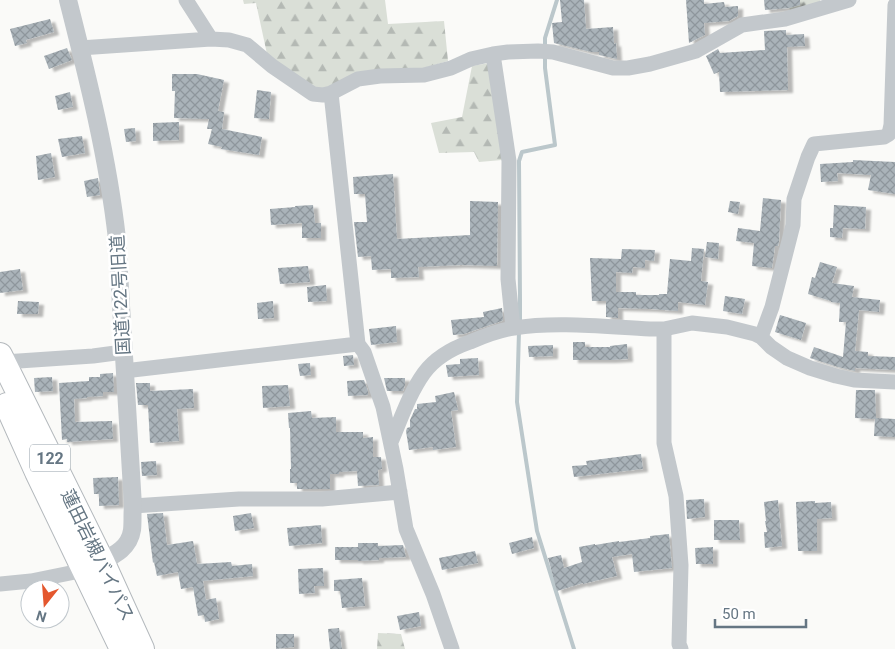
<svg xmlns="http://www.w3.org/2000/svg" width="895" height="649" viewBox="0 0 895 649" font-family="Roboto,'Noto Sans JP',sans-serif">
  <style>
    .forest { fill: url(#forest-firs) }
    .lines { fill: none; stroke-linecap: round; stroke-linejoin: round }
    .stream { stroke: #bbc7cb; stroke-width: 4 }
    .building { fill: url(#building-cross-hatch); filter: url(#shadow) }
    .trunk-casing { stroke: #b4b9bd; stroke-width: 26 }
    .minor { stroke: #c3c8cc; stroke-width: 15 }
    .tertiary { stroke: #c3c8cc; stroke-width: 18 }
    .trunk { stroke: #fff; stroke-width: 24 }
    .labels { text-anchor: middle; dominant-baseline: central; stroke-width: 5; stroke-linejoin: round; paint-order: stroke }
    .shield { fill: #fff; stroke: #939fa8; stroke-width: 1 }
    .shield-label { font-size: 16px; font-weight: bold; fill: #657683 }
    .street-label { font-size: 18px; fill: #657683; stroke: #fff }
  </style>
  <defs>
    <pattern id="forest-firs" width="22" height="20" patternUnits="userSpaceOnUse" patternTransform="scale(1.25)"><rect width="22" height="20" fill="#dadfd7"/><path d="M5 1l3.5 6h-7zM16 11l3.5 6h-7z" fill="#b4b9b4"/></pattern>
    <pattern id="building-cross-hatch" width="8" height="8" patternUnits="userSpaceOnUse" patternTransform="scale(1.25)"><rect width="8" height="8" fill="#aab3b9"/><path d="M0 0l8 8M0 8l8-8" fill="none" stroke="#8e969c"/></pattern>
    <filter id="shadow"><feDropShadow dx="5" dy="3" stdDeviation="1" flood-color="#0004"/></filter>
  </defs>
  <rect width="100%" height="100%" fill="#fafaf8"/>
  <path class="forest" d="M243,0H385L388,24L444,21L448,61L424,68L313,92L267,54L256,3L244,4Z
    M789,0H820V5L790,13Z
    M489,63L502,160L479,162L474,152L439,153L431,123L462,117L472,66Z
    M378,633L401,634L405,649H377Z"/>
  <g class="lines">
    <path class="stream" d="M545,47V38L557,0
      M520,324V301L519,161L522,152L555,145L545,68V54
      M519,331L517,402L537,531L574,649"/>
  </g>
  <path class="building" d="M560,0H584L586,29L613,27L614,44L616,43L617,59L599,55V52H591L554,43L552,23L562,22Z
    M686,0H704V4L724,2L725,7L738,6V16L729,21L704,23L705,35L689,43Z
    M764,0H800V5L789,8L765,10Z
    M50,19L54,32L26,40L27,43L15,46L10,29Z
    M786,30V35L804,34L805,46L787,47L788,90L720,92L719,72L714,74L706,56L718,49L720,53L765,50L764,31Z
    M67,48L72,60L49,69L44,56Z
    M172,74H197L224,80L218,111L224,112L222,129L262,137L259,155L221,149L222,147L208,144L212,129H207L209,119L174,118L175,91H172Z
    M257,90L271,92L269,119L254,118Z
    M70,92L73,107L58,110L55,96Z
    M179,122V140L153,141V123Z
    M135,128L136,141L126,142L124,129Z
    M82,136L85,153L62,157L58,139Z
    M51,153L55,177L38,180L36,156Z
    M853,160L895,162V194L868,190L871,175L837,173L838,181L821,182L820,164L853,162Z
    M393,174L397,239L470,235V201L498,202L497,266L461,265L418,267L419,277L391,278V269L372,270L371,256L358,257L354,222H367L365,194H354L353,177Z
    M98,178L100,195L87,197L84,181Z
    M763,198L781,200L779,242L778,246H775L772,268L752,266L754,243L736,241L738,228L760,231Z
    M730,201L740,202L738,214L728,212Z
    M313,205L315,223H321V238H302V223L271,225L270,209L295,207V206Z
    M834,205L866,207L865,229L843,228L842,238L830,237V228H833Z
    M707,242L719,243L718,259L705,257Z
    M692,248L704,249L701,281L708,282L705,305L678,302V311L651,309L618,308V318L606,317V301H592L590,258L621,259L622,249L655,250L654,261L645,260V268L633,267L632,273L616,272V292H636V295H659V294H667L670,259L691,261Z
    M820,262L837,267L832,283L854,286L852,297L880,300L879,312L859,310L855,351L868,352V356L895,357V370L855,368V371L838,367L810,358L814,347L843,357L846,322H839L840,303L831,302V301L808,294L812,277L815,278Z
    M308,266L310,282L280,284L278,268Z
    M20,269L23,290L0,293V272Z
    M326,285L327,301L308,302L307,287Z
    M725,296L745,299L742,314L723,311Z
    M18,301L39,302L38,314H17Z
    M273,301L274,318L258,319L257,303Z
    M502,308L503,320L502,321L464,334L453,335L451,320L484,317L483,312Z
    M780,315L806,323L801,340L775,332Z
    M396,326L397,342L371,345L369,329Z
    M573,342H585V347H610V346L627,344L628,359L611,360H573Z
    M553,345V356L529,357L528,346Z
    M353,355L354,365L344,366L343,356Z
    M478,358L479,375L448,377L446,365L460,364V359Z
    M310,363L311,375L300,376L298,364Z
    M113,373L114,392H103V396L87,397V398L74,399L75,422L112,421L113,439L67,442V439L62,440L59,383L89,381V377H100V374Z
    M52,377L53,391L35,392L34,378Z
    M384,378H405V385L403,391H387Z
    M364,380L368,391V395L348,396L347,381Z
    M136,383H150V391L193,389L194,408L177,409L179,441L150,443L148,405H138Z
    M288,385L290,406L263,408L262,386Z
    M856,390H875L876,418L895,419V437L874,436L875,419L855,418Z
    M454,392L458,410L451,411L456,447L433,450V447L409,450L406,431L407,428L410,427V420L415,409H417V404L436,402L435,396Z
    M311,411L312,418L336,417V432H363V438L373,437V457H381L382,469L378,470L379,485L358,486L357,471L339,472V474H330V489H297V483H290V469H291L290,428H289L288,413Z
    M641,454L643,469L574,477L572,466L587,465L586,461Z
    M156,461L157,475L142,476L141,462Z
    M118,477L119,505L99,506V494H94L93,478Z
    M704,499L705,517L687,519L686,500Z
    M778,500L782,546L765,548L764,532H767L765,521H766L764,502Z
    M815,501V503L831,502L832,518L817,519V551H798L796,502Z
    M163,513L167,545L193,541L197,564L231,562L232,566L252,564L253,576L203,581L206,600L216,598L219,619L205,622L204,615L198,616L193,587L181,589L178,572L157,576L154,562L153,563L147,514Z
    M251,513L254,528L235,531L233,516Z
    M714,520H739L740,540H714Z
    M321,525L322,543L289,546L287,528Z
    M669,534L672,568L634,572L632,554L612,557L617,576L599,580L583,584V583L557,591L548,558L561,555L564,568L582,562L579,547L595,544V545L619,541V542L650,538V536Z
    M532,537L534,548L512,554L509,543Z
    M358,543H378V546L403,545L406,557L379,558V560L358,561V560H335V547H358Z
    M713,547V564H696L695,548Z
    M475,551L478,563L442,570L439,558Z
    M323,568L324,586H314L315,593L299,594L298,569Z
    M362,578L365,606L342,608L340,591H334V580Z
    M419,612L421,626L400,630L397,616Z
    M339,628L342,649H330L328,629Z
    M276,634H294V647L276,649Z"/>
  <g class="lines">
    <g class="trunk-casing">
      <path id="trunk" d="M0,355L102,561L142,649
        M7,405L37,472L122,649"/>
    </g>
    <path class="minor" d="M186,0L211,39
      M80,48L211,39L229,40L247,45L272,66L313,94L323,95L331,93L358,79L380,76L424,75L451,68L471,59L493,54L508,52L538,51L553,52L613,68H628L650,64L696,51L742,25L785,19L849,0
      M493,54L509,161L508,279L513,328
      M331,93L358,344L364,352L383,407L396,469L406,529L433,594L452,649
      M664,329V443L676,496L681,565L679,644L681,649
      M761,337L772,307L793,225L794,199L808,157L814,144L884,137L889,134L891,125L895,5
      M4,362L93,356L123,352
      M124,371L358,344
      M391,442C401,419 409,394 424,373C435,358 453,348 470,342C484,336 499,330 514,328C556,321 607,327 650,329H664L692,323L727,327L755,334L761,337L771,347L787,358L810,368L836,376L854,380L895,382
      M133,506L239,499H322L400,492
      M0,584L31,581L85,570"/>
    <path class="tertiary" d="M68,0C88,79 108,158 117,239L133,506C132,513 133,522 132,530C129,551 109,557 93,566"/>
    <use href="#trunk" class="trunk"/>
  </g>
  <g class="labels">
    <rect class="shield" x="30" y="444.5" width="40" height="27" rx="4"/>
    <g class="shield-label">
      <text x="50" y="458">122</text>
    </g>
    <g class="street-label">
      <text transform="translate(120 295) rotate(-93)">国道122号旧道</text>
      <text transform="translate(98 555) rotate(64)">蓮田岩槻バイパス</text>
    </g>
  </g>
  <g transform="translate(45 604) rotate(197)"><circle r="24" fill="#ffffff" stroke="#c1c8cd"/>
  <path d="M0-4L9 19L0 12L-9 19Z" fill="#e4572e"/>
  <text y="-8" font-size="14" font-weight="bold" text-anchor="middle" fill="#657683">N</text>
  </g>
  <path d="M715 619v8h91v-8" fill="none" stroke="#657683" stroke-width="2.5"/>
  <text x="722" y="619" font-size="15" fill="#657683" stroke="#ffffff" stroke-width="4" paint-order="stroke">50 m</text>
</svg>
